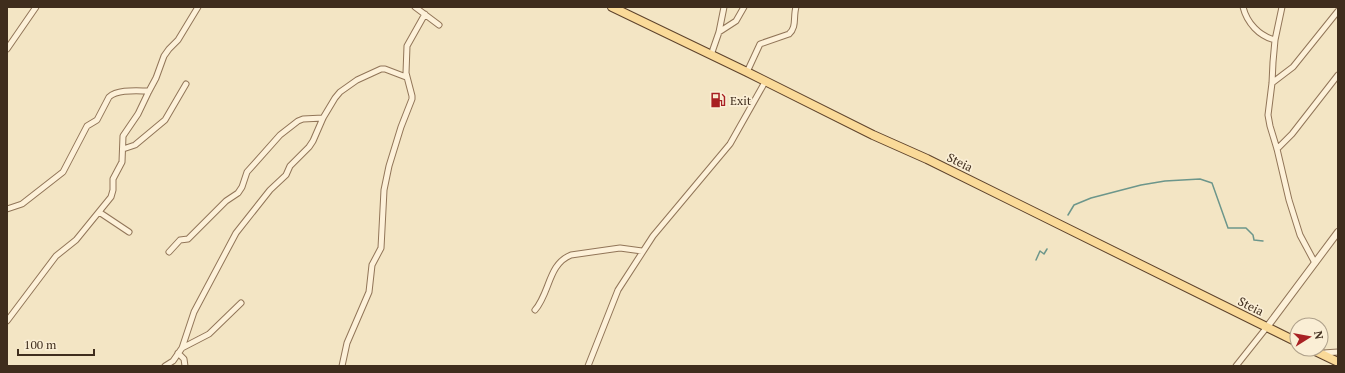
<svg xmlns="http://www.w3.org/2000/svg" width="1345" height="373" viewBox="0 0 1345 373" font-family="'PT Serif',serif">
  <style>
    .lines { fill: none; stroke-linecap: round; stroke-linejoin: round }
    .stream { stroke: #6c968b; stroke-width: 1.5 }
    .minor-casing { stroke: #917558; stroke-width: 7 }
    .tertiary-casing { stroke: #917558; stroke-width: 8 }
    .primary-casing { stroke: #5e432c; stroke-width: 10 }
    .minor { stroke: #fdf1d9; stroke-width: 5 }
    .tertiary { stroke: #fdf1d9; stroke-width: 6 }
    .primary { stroke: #fada99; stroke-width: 8 }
    .labels { text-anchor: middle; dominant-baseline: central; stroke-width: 3.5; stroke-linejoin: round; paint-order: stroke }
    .poi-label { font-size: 12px; fill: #3f2d1d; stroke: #faeed5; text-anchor: start }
    .street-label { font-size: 12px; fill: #3f2d1d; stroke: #faeed5 }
  </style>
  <rect width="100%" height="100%" fill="#f3e5c4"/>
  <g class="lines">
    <path class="stream" d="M1068,215L1074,205L1091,198L1141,185L1165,181L1200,179L1212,183L1228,228H1246L1253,235L1254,240L1263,241
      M1036,260L1040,251L1044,254L1047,249"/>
    <g class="minor-casing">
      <path id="minor" d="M415,7L439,25
        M1243,7C1247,23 1259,36 1275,40
        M1282,7L1275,40L1273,62L1272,83L1268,115L1270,126L1277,149L1289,200L1300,235L1315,263
        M719,32L736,21L744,7
        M7,49L36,7
        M711,55L719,32L724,7
        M747,72L760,44L789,34C797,27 793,17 796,7
        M1272,83L1293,67L1338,11
        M123,149L135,145L165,120L186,84
        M1277,149L1292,134L1338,75
        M7,209L22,204L63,172L87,126L97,120L109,97C118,89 137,91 149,91
        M99,212L129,232
        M169,252L180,240L188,239L226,201L238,193L242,187L247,172L280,135L298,121L303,119L323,118
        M535,310C550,293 548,264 571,255L620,248L642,251
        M7,321L56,256L76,240L111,197L113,190V179L122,162L123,136L138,114L149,91L156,78L164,56L169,49L178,40L198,7
        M182,348L209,334L241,303
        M178,353L184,359L185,366
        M1323,353L1338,352
        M165,366L173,361L182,348L194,312L236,233L270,190L286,175L290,166L309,147L313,141L323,118L335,98L340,92L357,80L381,69H385L406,77
        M342,366L347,343L369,292L372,265L381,248L384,190L389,166L401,127L412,99V96L406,73L407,46L425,14
        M588,366L618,290L653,236L730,144L765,82
        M1236,366L1267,327"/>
    </g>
    <g class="tertiary-casing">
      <path id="tertiary" d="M1267,327L1338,232"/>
    </g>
    <g class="primary-casing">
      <path id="primary" d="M612,7L747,72L873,135L927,159L1297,342
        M1311,349L1338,362"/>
    </g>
    <use href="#minor" class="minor"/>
    <use href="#tertiary" class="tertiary"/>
    <use href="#primary" class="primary"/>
  </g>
  <defs>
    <g id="fuel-bare" transform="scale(1.2)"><path d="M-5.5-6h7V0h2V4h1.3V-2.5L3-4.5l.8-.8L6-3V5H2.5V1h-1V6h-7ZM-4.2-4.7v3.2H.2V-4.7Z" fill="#a82023" stroke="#faeed5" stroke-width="2.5" paint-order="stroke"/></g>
  </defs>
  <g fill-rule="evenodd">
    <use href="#fuel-bare" x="718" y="100"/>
  </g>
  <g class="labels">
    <g class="poi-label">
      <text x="730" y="100">Exit</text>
    </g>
    <g class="street-label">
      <text transform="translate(960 162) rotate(26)">Steia</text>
      <text transform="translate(1251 306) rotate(27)">Steia</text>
    </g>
  </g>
  <rect width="1345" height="373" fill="none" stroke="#3f2d1d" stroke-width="16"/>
  <g transform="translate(1309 337) rotate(79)"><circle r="19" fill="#faeed5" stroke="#afa18b"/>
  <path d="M0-3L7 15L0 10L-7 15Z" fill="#a82023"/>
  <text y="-6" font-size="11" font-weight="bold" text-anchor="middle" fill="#3f2d1d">N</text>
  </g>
  <path d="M18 349v6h76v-6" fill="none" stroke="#3f2d1d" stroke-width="2"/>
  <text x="24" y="349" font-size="12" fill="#3f2d1d" stroke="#faeed5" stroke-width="3" paint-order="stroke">100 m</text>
</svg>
